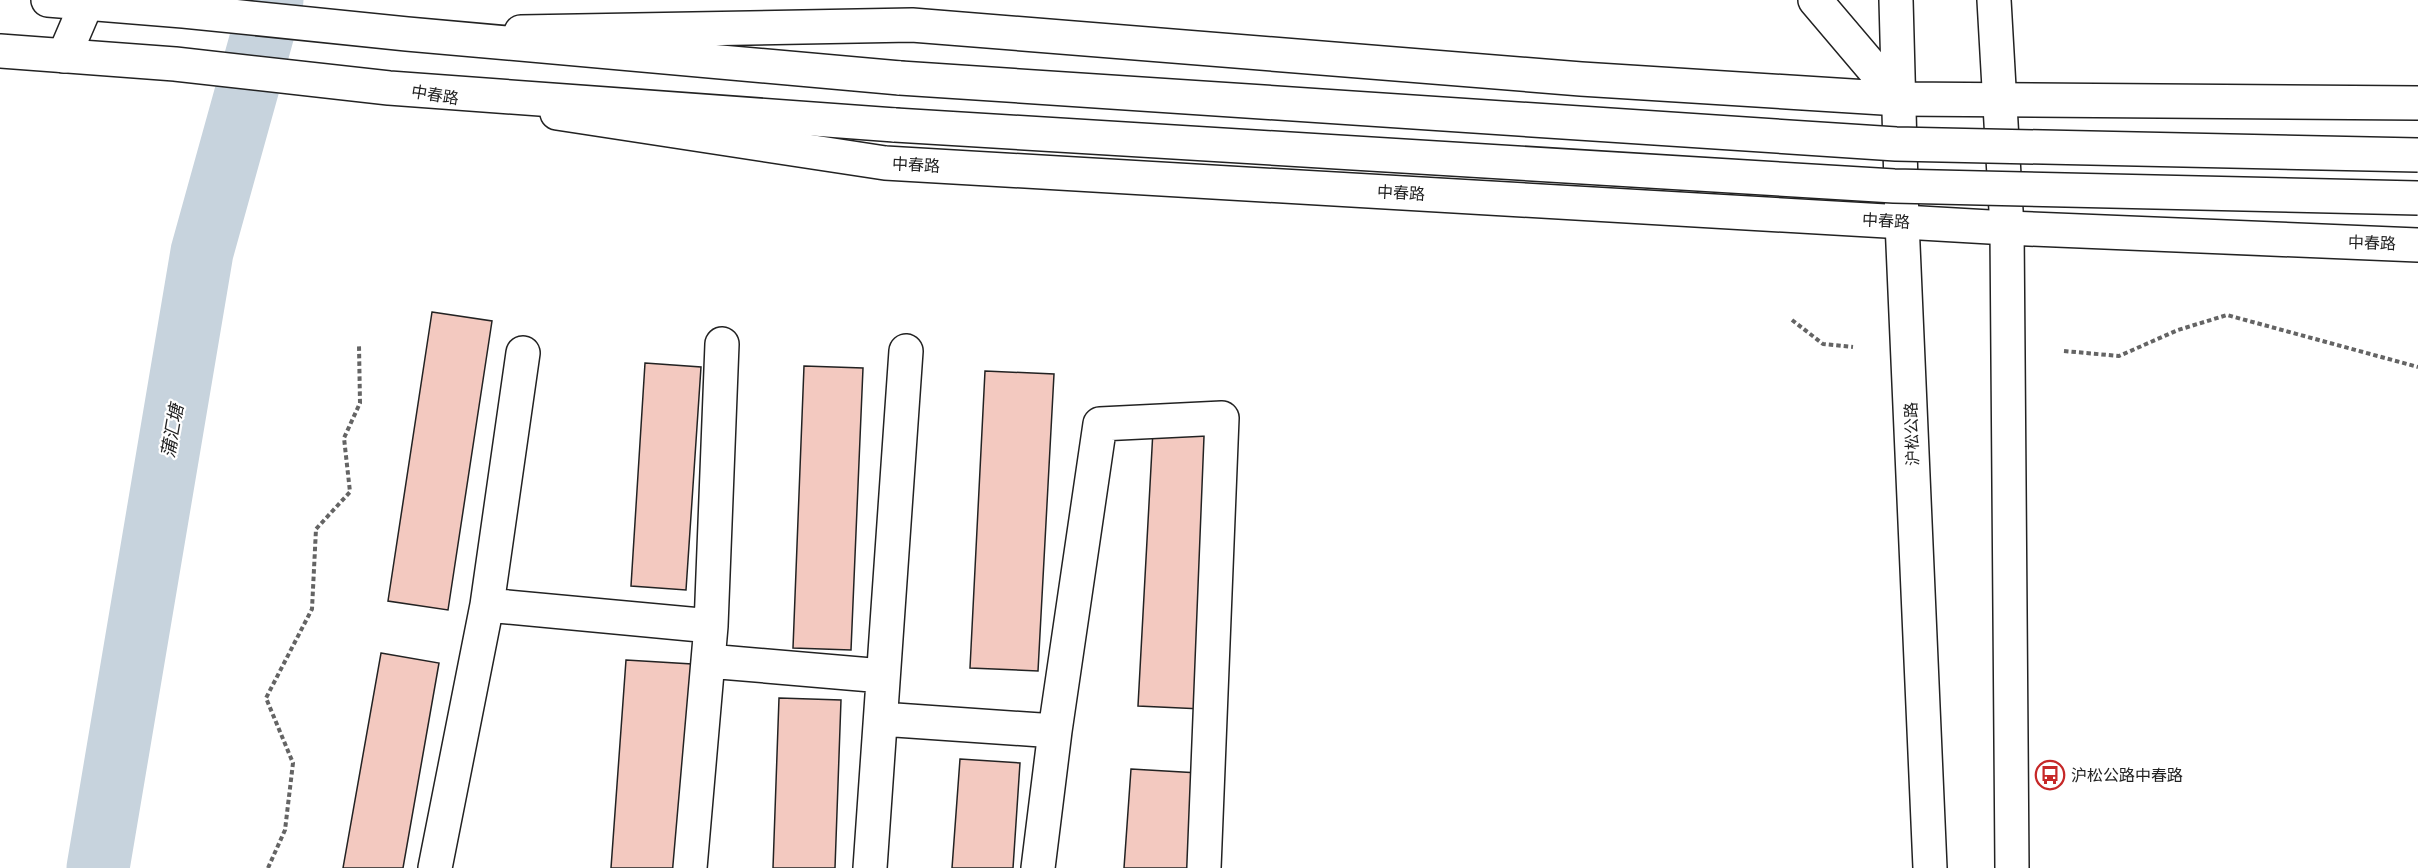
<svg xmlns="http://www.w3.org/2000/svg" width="2418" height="868" viewBox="0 0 2418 868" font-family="Poppins,'Noto Sans SC',sans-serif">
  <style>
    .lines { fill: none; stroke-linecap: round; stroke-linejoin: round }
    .river { stroke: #c7d3dd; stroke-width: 63 }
    .building { fill: #f3c9c0; stroke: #222; stroke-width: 1.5 }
    .minor-casing { stroke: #222; stroke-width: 36 }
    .major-casing { stroke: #222; stroke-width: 36 }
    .highway-casing { stroke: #222; stroke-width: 36 }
    .path { stroke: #646464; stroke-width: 4; stroke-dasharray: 4.5 3; stroke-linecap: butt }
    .minor { stroke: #fff; stroke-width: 33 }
    .major { stroke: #fff; stroke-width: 33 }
    .highway { stroke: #fff; stroke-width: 33 }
    .major-bridge-casing { stroke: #222; stroke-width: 36; stroke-linecap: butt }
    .major-bridge { stroke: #fff; stroke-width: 33 }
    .labels { text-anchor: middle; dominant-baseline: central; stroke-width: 4.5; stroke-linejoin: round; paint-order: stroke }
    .street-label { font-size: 16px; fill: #222; stroke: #fff }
    .poi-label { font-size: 16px; fill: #222; stroke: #fff; text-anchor: start }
    .water-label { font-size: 18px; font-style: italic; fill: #222; stroke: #fff }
  </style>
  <rect width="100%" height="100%" fill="#fff"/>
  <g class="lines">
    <path class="river" d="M98,868L202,252L272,0"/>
  </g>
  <path class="building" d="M432,312L492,321L448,610L388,601Z
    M645,363L701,367L686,590L631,586Z
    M804,366L863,368L851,650L793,648Z
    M985,371L1054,374L1038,671L970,668Z
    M1153,430L1217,432L1202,709L1138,706Z
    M381,653L439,663L403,868H343Z
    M626,660L692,664L677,868H611Z
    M779,698L841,700L835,868H773Z
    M960,759L1020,763L1013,868H952Z
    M1131,769L1199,773L1192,868H1124Z"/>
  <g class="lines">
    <g class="minor-casing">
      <path id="minor" d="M1815,0L1899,99
        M521,32L912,25L1581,79L1899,99L2418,103
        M557,113L885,163L2007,228L2418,245
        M487,605L711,626
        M708,661L883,676
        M881,719L1055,731L1038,868
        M1055,731L1100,424L1222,418L1204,868
        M435,868L487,605L523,353
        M690,868L711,626L722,344
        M870,868L906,351"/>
    </g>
    <g class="major-casing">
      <path id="major" d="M48,0L183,11L407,34L900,78
        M1896,0L1902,222L1930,868
        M1994,0L2007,228L2012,868
        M0,51L175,64L389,88L895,125"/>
    </g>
    <g class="highway-casing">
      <path id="highway" d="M64,56L88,0"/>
    </g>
    <path class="path" d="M1792,320L1823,344L1853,347
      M2064,351L2119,356L2178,330L2227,315L2418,367
      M268,868L285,830L293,763L266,698L312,609L316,529L350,492L344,438L360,403L359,346"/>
    <use href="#minor" class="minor"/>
    <use href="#major" class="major"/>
    <use href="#highway" class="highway"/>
    <g class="major-bridge-casing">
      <path id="major-bridge" d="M900,78L1896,144L2418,155
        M895,125L1894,186L2418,198"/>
    </g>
    <use href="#major-bridge" class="major-bridge"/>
  </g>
  <defs>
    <g id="bus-ring" transform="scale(1.5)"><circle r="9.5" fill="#fff" stroke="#c62828" stroke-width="1.5"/><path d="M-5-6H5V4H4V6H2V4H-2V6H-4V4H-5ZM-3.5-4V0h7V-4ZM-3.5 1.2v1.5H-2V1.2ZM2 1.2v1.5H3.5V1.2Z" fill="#c62828"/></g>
  </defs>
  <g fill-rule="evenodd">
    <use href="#bus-ring" x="2050" y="775"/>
  </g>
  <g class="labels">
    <g class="street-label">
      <text transform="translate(435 95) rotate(9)">中春路</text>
      <text transform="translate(916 165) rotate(3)">中春路</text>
      <text transform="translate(1401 193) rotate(3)">中春路</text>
      <text transform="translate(1886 221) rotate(3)">中春路</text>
      <text transform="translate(2372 243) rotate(2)">中春路</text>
      <text transform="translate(1912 434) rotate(-92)">沪松公路</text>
    </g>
    <g class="poi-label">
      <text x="2071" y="775">沪松公路中春路</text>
    </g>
    <g class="water-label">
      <text transform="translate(172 431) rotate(-80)">蒲汇塘</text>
    </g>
  </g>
</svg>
